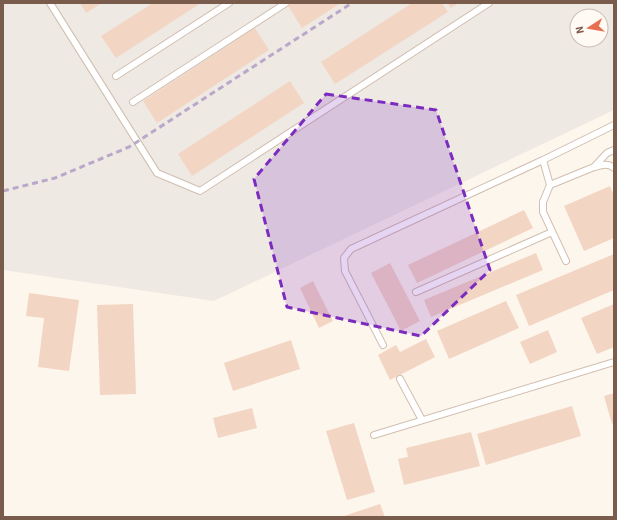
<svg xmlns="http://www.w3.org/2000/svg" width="617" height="520" viewBox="0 0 617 520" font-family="'Source Sans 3',sans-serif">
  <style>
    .industrial { fill: #efe9e4; fill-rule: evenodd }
    .building { fill: #f3d5c3 }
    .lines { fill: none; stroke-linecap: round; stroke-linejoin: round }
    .lane-casing { stroke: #d1beb0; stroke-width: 8 }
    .lane { stroke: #fff; stroke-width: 6 }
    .rail { stroke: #b9a8c9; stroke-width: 3; stroke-dasharray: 6 4; stroke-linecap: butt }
    .marked { fill: #7b2cbf; fill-opacity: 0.2; stroke: #7b2cbf; stroke-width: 3; stroke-dasharray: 8 5; stroke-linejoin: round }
  </style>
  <rect width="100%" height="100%" fill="#fdf6ec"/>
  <path class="industrial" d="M3,3H614V110L214,301L3,270ZM577,16H601V40H577Z"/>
  <path class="building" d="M80,3H102L86,13Z
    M153,3H201L116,58L101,36Z
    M292,3H341L302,28L288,6Z
    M412,3H442L448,12L335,84L321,62Z
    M447,3H459L451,8Z
    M255,28L269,50L157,123L143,101Z
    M290,81L304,103L192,176L178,154Z
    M610,186L614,196V238L584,251L564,206Z
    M524,210L533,228L417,283L408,265Z
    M536,253L543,270L431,317L424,300Z
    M614,254V290L529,326L516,295Z
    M390,263L420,321L401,331L371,273Z
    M313,281L333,321L319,328L300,288Z
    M29,293L79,300L69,371L38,367L44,318L26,316Z
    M506,301L519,328L449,359L437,331Z
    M133,304L136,394L100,395L97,305Z
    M614,304V347L597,354L581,318Z
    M548,330L557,352L530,364L520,342Z
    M426,339L435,357L390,380L378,355L396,345L400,352Z
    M291,340L300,369L233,391L224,363Z
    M614,393V423L612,424L604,396Z
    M572,406L581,436L486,465L477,434Z
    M252,408L257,428L218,438L213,418Z
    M354,423L375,492L347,500L326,431Z
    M471,432L480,466L404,485L398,459L408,457L406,448Z
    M380,504L385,517H341Z"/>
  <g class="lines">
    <g class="lane-casing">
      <path id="lane" d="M50,3L157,173L200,191L489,3
        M116,76L229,3
        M133,102L286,3
        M543,160L550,185L543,202V212L566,261
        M595,167C602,165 608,163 614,168
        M550,185L594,167L607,153L614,150
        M416,292L552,232
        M383,345L345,271L344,258L351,249L543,160L614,125
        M400,379L422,420
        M374,435L614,362"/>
    </g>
    <use href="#lane" class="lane"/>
    <path class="rail" d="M3,191L55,178L129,147L352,3"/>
  </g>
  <path class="marked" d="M326,94L436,110L490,270L421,336L287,307L254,179Z"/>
  <rect width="617" height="520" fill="none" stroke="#7a5c4d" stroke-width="8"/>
  <g transform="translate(589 28) rotate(258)"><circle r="19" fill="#fffaf3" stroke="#cabbb1"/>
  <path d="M0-3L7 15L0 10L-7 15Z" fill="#e76f51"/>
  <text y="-6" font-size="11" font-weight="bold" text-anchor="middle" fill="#7a5c4d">N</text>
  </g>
</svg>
